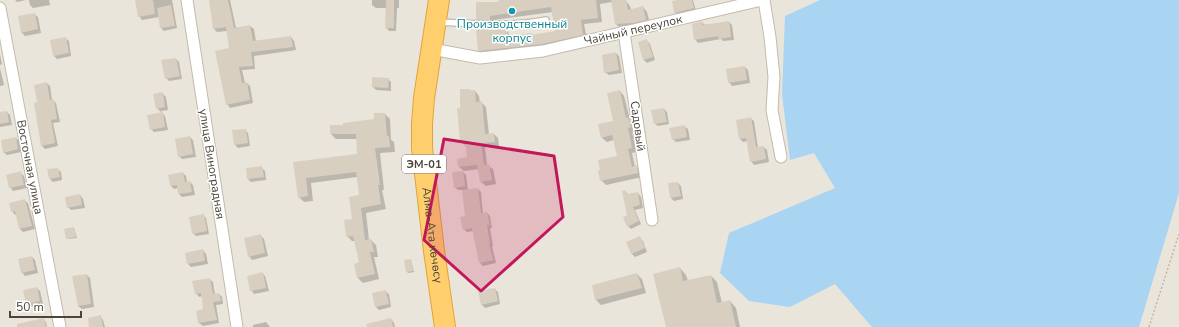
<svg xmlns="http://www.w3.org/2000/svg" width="1179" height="327" viewBox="0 0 1179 327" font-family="'Nunito Sans',sans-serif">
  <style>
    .residential { fill: #eae5da }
    .water { fill: #a9d4f2 }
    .shadow { fill: #0003 }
    .building { fill: #d8cfc1 }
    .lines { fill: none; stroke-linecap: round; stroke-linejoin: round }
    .lane-casing { stroke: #c2bbae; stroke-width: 8 }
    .street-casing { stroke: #c2bbae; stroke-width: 13 }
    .highway-casing { stroke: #e0a43c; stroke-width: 22 }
    .path { stroke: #c4b79f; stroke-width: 1.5; stroke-dasharray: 2 2; stroke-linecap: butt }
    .lane { stroke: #fff; stroke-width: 5.5 }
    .street { stroke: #fff; stroke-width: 11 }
    .highway { stroke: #ffcf6e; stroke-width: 20 }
    .marked { fill: #c2185b; fill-opacity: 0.2; stroke: #c2185b; stroke-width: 3; stroke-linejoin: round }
    .culture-dot { fill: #0f9aa8; stroke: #fff; stroke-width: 1.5 }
    .labels { text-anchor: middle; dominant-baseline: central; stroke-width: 3; stroke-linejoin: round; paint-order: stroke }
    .shield { fill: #fff; stroke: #817c74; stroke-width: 1 }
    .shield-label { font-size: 11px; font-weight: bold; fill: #4b4439 }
    .culture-label { font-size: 12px; fill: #0d838f; stroke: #fff }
    .street-label { font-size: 12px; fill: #4b4439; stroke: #fff }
  </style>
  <rect width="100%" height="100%" fill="#f6f3ec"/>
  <path class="residential" d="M0,0H1179V327H0Z"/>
  <path class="water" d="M820,0H1179V193L1139,327H872L835,284L790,307L749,301L720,273L729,233L835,188L814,153L790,160L782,94L785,16Z"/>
  <path class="shadow" d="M15,0H26L17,2Z
    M29,0H49L50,5L33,8L30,5Z
    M144,0H172L177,28L164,31L161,28L159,17L142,20L139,16Z
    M210,0H230L236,28L250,26L254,29L256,42L291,37L294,41L296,50L254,56L255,69L242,70L245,83H247L250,86L253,103L230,108L227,104L230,49L227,31L217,32L214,29Z
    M372,0H399V8H397L396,31H389L386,27L387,8H376L372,5Z
    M499,0H622L626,1L630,6L631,10L643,7L647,12L650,24L620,28L616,24L612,2L600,4L602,22L584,24L587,39L547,48L484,54L479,50L490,30L492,31L506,30L511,36L532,34L534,36L556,32L553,12L494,20V24H481L477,19L500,3Z
    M682,0H693L696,11L678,15L675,12Z
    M34,14L38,17L41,33L25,36L22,33L19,17Z
    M702,22L705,25L729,22L732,25L734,40L723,41L721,39L698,43L695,39Z
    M65,38L69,41L71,56L57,59L54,56L52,41Z
    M647,41L650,44L655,60L647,63L644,60Z
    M616,53L619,56L622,73L609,75L605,72Z
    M0,54L2,64L0,65Z
    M176,59L179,62L182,79L169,81L166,78Z
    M745,67L748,70L750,83L732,86L729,82Z
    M0,68L4,85L0,86Z
    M388,79L391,82V91L376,90L373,87Z
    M47,83L50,86L52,100L56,103L60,122L53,123L58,146L45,149L42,146L38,103Z
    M461,90L475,91L479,96L480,103L481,102L486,107L489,134H494L498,138L499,146L485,147L487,165L493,169L496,184L486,186L481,182L479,169L464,171L459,167L468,158L466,146L461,142Z
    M620,91L624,96L630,120L633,123L635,131L632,132L636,152L632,153L635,167L636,166L641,171L642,177L606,185L601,180L618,157L614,140L607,142L602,138L614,121Z
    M162,93L166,97L168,110L161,111L165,116L168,130L154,132L151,129L162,113L157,108Z
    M664,109L667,112L669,124L658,126L654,123L652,111Z
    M7,112L10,115L12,125L0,127V113Z
    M385,114L390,119L391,140L394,142L395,152L380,153L384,190H382L386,209L366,213L369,240H371L376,245L378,257H374L379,279L363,283L358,278L360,263L356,241H352L347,236L354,220L360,196L357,177L311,183L313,201L304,202L299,197L295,163L358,155L357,139H336L331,134L344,126L375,120Z
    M750,118L754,121L758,148L764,147L767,150L769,162L754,165L751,161L748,141L743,142L740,139L737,121Z
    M684,126L688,129L690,140L676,142L673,139Z
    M245,130L248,133L250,146L238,148L235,145Z
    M190,137L193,140L196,157L182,159L179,156Z
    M16,138L19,141L21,152L7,155L4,152Z
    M262,168L265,171L266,180L251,182L248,179Z
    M57,169L61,172L62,180L53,182L50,179L49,170Z
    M463,172L466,175L468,190L478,189L481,192L483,214L487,213L490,216L492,228H490L493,246H492L496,263L483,266L480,263L473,231L467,232L464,229L466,217L463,190H458L455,187Z
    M21,173L24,176L27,188L13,191L10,187Z
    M183,173L186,176L187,182H190L193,185L195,195L182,197L179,194L178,188L174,189L171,186Z
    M678,183L681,186L683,199L674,201L671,198Z
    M625,191L628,194L638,193L641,197L643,208L635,210L641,224L631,229L628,226V216Z
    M80,195L83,199L85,208L71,210L68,207Z
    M24,200L28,203L35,229L23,232L20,229L17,214L15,215L12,211Z
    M203,215L206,218L209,234L196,236L193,233Z
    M74,228L77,238L68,239L67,238Z
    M261,236L264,239L268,256L252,260L249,256Z
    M640,238L643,241L647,252L635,257L632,254L628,243Z
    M203,250L206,254L208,264L191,267L188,264Z
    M32,257L35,260L38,273L25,276L22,272Z
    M411,260L414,272L408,273L407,272Z
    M680,268L686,275L688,281L711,276L717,282L722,303L730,301L736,308L740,327H667Z
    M262,273L265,276L269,291L254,294L251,290Z
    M637,274L642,279L646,293L601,305L596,300L593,286Z
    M87,275L90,278L94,307L82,309L78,306Z
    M209,279L213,282L215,295L219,294L222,297L223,304L216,305L219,323L203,326L199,323L197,312L205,310L202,296L199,297L196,293Z
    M37,288L40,291L43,304L30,307L27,304L24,291Z
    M495,289L498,292L500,304L485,308L481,304Z
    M385,291L389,294L391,307L379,310L376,307Z
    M100,316L103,320L105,327H90Z
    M43,319L46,322L47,327H29Z
    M391,319L394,323L395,327H375Z
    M266,322L270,327H253V325Z"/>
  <path class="building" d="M135,0H153L155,14L138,17Z
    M209,0H228L234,28L250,25L253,41L291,36L293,47L251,52L253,66L239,67L242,83L247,82L250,100L226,105L215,51L229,48L226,27L213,29Z
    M386,0H394V28H385Z
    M498,0H596L598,18L581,20L583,35L542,44L478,51L476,28L490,29V30L507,29V35L532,33V35L555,31L551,7L490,16V20H476V2H499Z
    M611,0H626L628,10L643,6L646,20L634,23L615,24Z
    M677,0H692L694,8L674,13L672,1Z
    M171,5L175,26L160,28L157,8Z
    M35,13L38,29L21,33L18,16Z
    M702,21L703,25L729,21L731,37L719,39L718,36L694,40L692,24Z
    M66,37L69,53L53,56L50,40Z
    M647,39L653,57L643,60L638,42Z
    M616,52L619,70L604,73L602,55Z
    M176,58L180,76L165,79L161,60Z
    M745,66L747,80L728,83L726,69Z
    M372,77L389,78L388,88L372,87Z
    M47,82L50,100L54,99L57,119L51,120L55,143L41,146L34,103L37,102L34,85Z
    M460,89H470V91L475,90L476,102L482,101L485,134L494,133L495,142L481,143L484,165L489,164L492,180L480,182L477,165L458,167L457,159L467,157L465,142H460L457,108H460Z
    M620,90L626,118L628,117L631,127L628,128L632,148L628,149L632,167L637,165L638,173L600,181L598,170H600L598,160L617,156L612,135L601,138L598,124L613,121L607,93Z
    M163,92L165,107L156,109L153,94Z
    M664,108L667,122L654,124L651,110Z
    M7,111L9,122L0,124V112Z
    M163,112L165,127L150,130L147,115Z
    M374,113H385L387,136H389L390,147L375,148L380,185H378L381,204L361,208L365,240L371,239L374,252H370L375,274L357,278L354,264L359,262L353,236L346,237L344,220L352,219L349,197L359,195L356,172L306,178L308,196L298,198L293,162L357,154L356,134H330V125H343V123L374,119Z
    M751,117L756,147L764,146L766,159L750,162L746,138L739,139L736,120Z
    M685,125L687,137L672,140L669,128Z
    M246,129L248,143L234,145L232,130Z
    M190,136L193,154L178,157L175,139Z
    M16,137L18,149L3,153L1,140Z
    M262,166L264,177L247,179L246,168Z
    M58,168L60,177L49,179L47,169Z
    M21,171L24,185L9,188L6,175Z
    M463,171L465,186L454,188L452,172Z
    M183,172L185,182L190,181L192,192L178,194L177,185L170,186L168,175Z
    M678,182L681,196L670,198L668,183Z
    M478,188L481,213L487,212L490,225H487L490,243H489L493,260L479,263L472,228L463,230L460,217L465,216L462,190Z
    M625,190L627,194L638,192L640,205L633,207L639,221L627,227L623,217L627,215L622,191Z
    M80,194L82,205L67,208L65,197Z
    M25,199L32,226L19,229L15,211L11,212L9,203Z
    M204,214L207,231L192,234L189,217Z
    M74,227L76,237L66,239L64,229Z
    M261,234L265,253L248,257L244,238Z
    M640,236L645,248L631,254L626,242Z
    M203,249L205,261L187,264L185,253Z
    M32,256L35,270L21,273L18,259Z
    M411,259L413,271L406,272L404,260Z
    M680,267L683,281L711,275L717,303L730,300L736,327H666L653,274Z
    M263,272L266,288L250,291L247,276Z
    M637,273L642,288L595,300L592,285Z
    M87,274L91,304L78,306L72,276Z
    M210,278L213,294L219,293L221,301L213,302L217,320L198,323L196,311L203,309L201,293L195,294L192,281Z
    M37,287L40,301L26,304L23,290Z
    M495,288L498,301L481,305L478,291Z
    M386,290L389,304L375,307L372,293Z
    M101,315L103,327H89L88,318Z
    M44,318L46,327H17V324Z
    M391,318L393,327H367L366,324Z"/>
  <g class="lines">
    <g class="lane-casing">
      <path id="lane" d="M438,22C475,24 510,27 546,20"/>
    </g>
    <g class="street-casing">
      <path id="street" d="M187,0L237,327
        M764,0L770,37L774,77L772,110L781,157
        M0,8L60,327
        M624,32L652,220
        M432,49L480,58L543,51L762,0"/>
    </g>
    <g class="highway-casing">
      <g id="highway">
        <path id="s1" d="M439,0L424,98L422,124V148L434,251L445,327"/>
      </g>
    </g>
    <path class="path" d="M1149,327L1179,234"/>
    <use href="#lane" class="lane"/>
    <use href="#street" class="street"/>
    <use href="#highway" class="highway"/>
  </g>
  <path class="marked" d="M444,139L554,156L563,217L481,291L424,240Z"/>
  <circle class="culture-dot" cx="512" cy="11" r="4"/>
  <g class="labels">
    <rect class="shield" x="402" y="155" width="44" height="18" rx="3"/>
    <g class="shield-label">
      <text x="424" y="164">ЭМ-01</text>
    </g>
    <g class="culture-label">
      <text x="512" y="24">Производственный<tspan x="512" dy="14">корпус</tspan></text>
    </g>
    <g class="street-label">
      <text transform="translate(633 30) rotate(-13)">Чайный переулок</text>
      <text transform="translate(638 126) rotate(82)">Садовый</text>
      <text transform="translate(212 164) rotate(81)">улица Виноградная</text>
      <text transform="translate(30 167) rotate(79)">Восточная улица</text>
      <text stroke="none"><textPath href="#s1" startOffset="237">Алма-Ата көчөсү</textPath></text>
    </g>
  </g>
  <path d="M10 311v6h71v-6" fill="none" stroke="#4b4439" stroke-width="2"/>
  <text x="16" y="311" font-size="12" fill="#4b4439" stroke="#ffffff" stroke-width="3" paint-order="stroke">50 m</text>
</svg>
